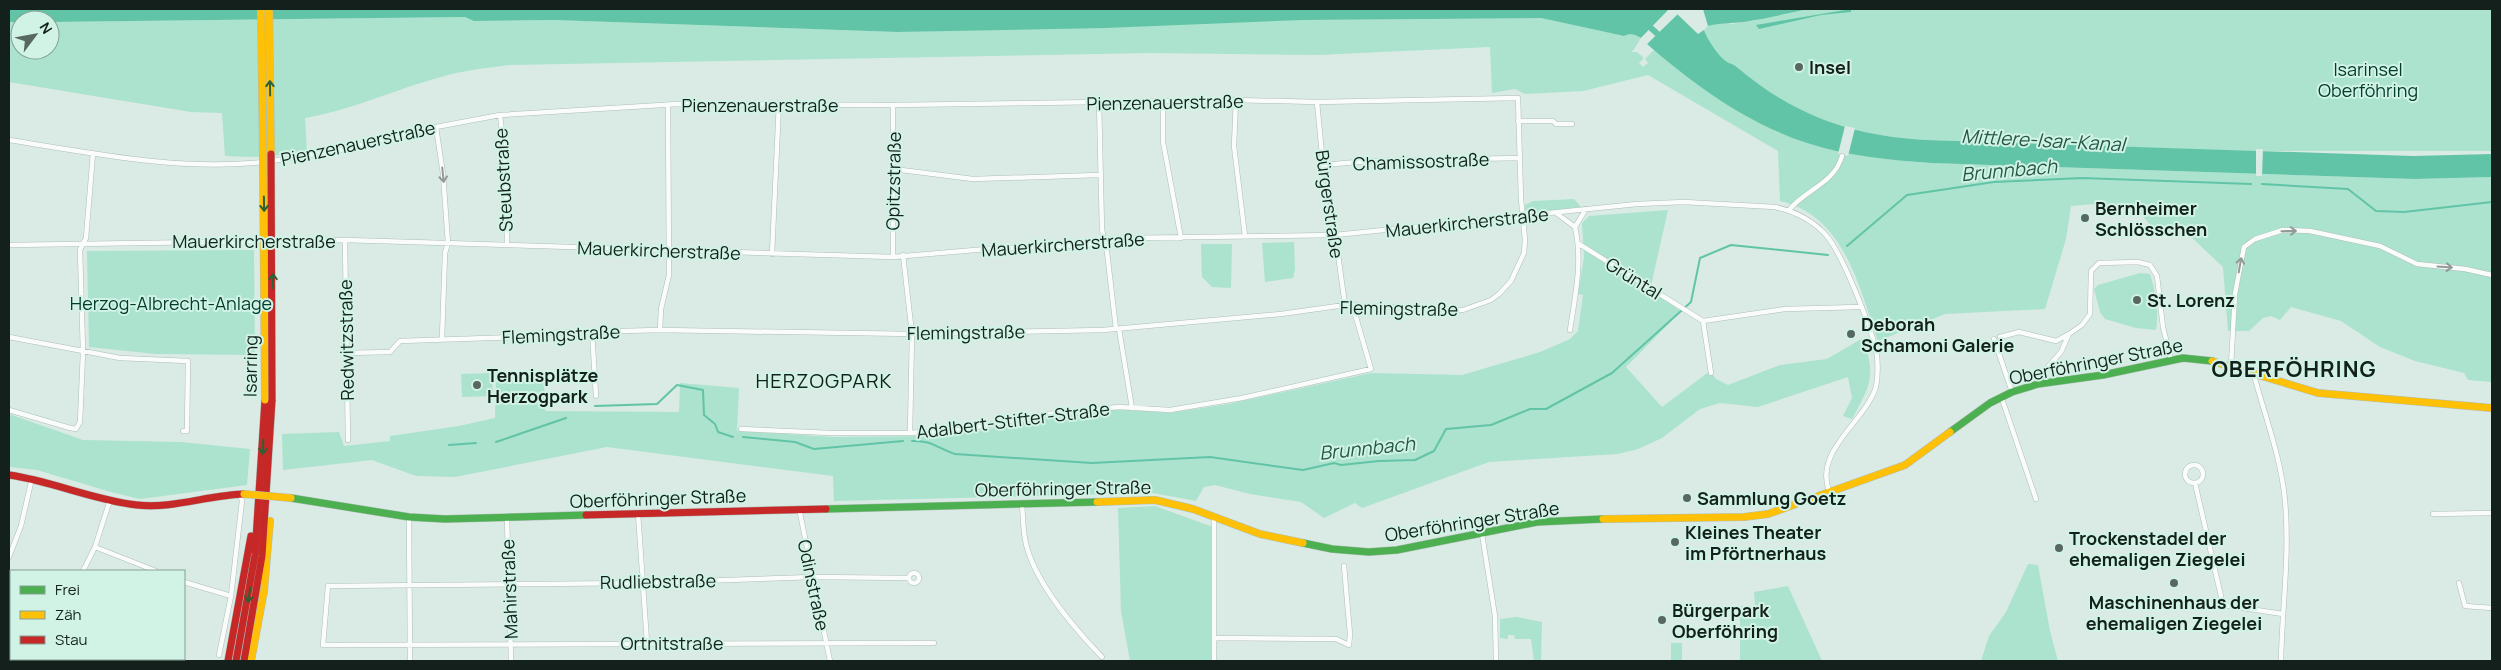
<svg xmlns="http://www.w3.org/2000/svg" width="2501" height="670" viewBox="0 0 2501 670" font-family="Manrope,sans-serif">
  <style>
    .green { fill: #abe3ce }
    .water { fill: #62c4a6 }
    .pier { fill: #d9ebe4 }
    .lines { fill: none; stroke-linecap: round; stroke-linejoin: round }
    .stream { stroke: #62c4a6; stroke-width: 2 }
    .canal { stroke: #62c4a6; stroke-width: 6 }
    .street-casing { stroke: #afbdb7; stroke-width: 5.5 }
    .fast-casing { stroke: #afbdb7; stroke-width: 8 }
    .slow-casing { stroke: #afbdb7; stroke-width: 8 }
    .jam-casing { stroke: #afbdb7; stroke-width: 8 }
    .street { stroke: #f9fcfb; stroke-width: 4.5 }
    .fast { stroke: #4caf50; stroke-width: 7 }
    .slow { stroke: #ffc107; stroke-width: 7 }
    .jam { stroke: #c62828; stroke-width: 7 }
    .tram { stroke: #cfd4d2; stroke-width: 1 }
    .slow-bridge-casing { stroke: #afbdb7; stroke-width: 8; stroke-linecap: butt }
    .jam-bridge-casing { stroke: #afbdb7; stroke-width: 8; stroke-linecap: butt }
    .slow-bridge { stroke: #ffc107; stroke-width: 7 }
    .jam-bridge { stroke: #c62828; stroke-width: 7 }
    .oneway { stroke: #2d6033 }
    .oneway2 { stroke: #929996 }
    .poi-dot { fill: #586761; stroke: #d1f3e5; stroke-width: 2 }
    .labels { text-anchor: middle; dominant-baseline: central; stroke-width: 4; stroke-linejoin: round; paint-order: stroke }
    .poi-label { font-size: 18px; font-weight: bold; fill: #13201b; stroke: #d1f3e5; text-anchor: start }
    .park-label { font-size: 18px; fill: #013b2c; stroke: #d1f3e5 }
    .street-label { font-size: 18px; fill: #13201b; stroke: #d1f3e5 }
    .water-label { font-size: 19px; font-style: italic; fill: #245746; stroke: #d1f3e5 }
    .quarter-label { font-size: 20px; letter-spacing: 1px; fill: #13201b; stroke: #d1f3e5 }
    .district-label { font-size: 22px; font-weight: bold; letter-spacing: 1px; fill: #13201b; stroke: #d1f3e5 }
  </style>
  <rect width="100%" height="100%" fill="#d9ebe4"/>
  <path class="green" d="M1808,9H2492V151H2250L1926,140C1852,136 1795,116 1738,68C1734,65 1733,64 1729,63C1720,59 1707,39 1704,30L1708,26L1722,22L1731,24L1753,21Z
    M465,17L475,21L554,20L897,32L1304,20L1541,18L1624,36C1630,33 1635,34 1641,38L1632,52H1637L1644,58L1639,63L1643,67L1648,63L1645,59L1654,50C1689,78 1726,107 1767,127C1818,152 1875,159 1931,163L2414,179L2492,177V382L2468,380L2464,373L2415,361L2380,347L2341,321L2291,307L2280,320L2271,316L2263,318L2249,331H2228L2223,267L2189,235L2160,236L2140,213L2095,204L2071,206L2066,239L2045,309L1945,314L1878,341C1859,287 1845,216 1780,201L1778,151L1648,75L1583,91L1525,94L1515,89L1492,93L1490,47L1317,55L1150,53L510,65C487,68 464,70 441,77C396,89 352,110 305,118L307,153L253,157L225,156L222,113L191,112L9,82V22H20V50H50V22Z
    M1574,199L1581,207L1533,213L1525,210V205L1533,201Z
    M1668,210L1650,290L1681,311L1626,367L1662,407L1710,371L1716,379L1728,385L1780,365L1827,359L1863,338C1876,377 1871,384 1852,419L1843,416L1852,398L1848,377L1758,407L1720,403L1700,409L1662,438L1638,449L1618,454L1489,462L1362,508L1355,503L1324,518L1301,502L1250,494L1215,485L1204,487L1196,501L1153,493L834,501L833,476L607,447L455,477L416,476L372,460L283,470L282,434L339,432L344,446L390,441V436L459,426L495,418L496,382L544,380L545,411L679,412L680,383L739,388L737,431L833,437L925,436L979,431L1049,416L1119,409L1170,413L1228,404L1371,373L1462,375L1540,352L1570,339L1578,331L1583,295L1578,294L1584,257L1582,223L1589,216Z
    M1294,242L1295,269L1293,278L1265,282L1262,243Z
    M1201,244H1232L1231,288L1212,287L1202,277Z
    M254,250L255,355L156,354L89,347L87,251Z
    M2140,273L2150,274C2156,293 2159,311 2156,330L2136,328L2105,319L2100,312L2094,289L2098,285Z
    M492,373L493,396L462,397L461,374Z
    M9,414L83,440L181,442L250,449L247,485L140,499L111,492L37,470L9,467Z
    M1155,506L1213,527L1212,661H1130L1121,611L1118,508Z
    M2028,564L2038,565L2050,631L2058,661H1981L1989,636L2006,612Z
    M1788,586L1822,661H1740V606H1755L1754,592Z
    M1517,617L1542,622L1541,661H1534L1531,639H1515L1514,635H1508V639L1500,638V619Z
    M1671,643H1682V661H1671Z"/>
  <path class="water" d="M9,9H1669L1641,38C1635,34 1630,33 1624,36L1541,18L1304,20L1105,28L897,32L554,20L474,21L465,17L50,22V20H20V22H9Z
    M1703,9H1808C1789,13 1769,18 1750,21C1735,24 1722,22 1708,26Z
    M1851,9V12L1821,15L1759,29L1756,25Z
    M1676,13L1698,34L1704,30C1707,39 1720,59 1729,63C1733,64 1734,65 1738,68C1795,116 1852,136 1926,140L2413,156L2492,154V177L2414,179L1931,163C1889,160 1847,156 1807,143C1748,124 1694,85 1647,44Z"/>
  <path class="pier" d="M1670,9L1671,10L1643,40L1641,38Z
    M1677,11L1679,13L1647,44L1645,42Z
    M1845,126L1855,128L1848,156L1838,154Z
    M2256,149H2263L2262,176H2256Z"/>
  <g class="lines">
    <path class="stream" d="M2262,184L2348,189L2376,211L2404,212L2492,202
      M1847,246L1907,195L1994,182L2082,178L2251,184
      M595,406L657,404L677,385L703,390L704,415L715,424L718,432L733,437
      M743,437L795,442L814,449L903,441
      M912,441C931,440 937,448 955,454L1092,463L1210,457L1303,470L1334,463L1341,465L1379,461L1415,460L1434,451L1446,429L1491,425L1530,409H1546L1612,373L1691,302L1700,258L1731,245L1828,255
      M496,442L566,418
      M449,445L476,443"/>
    <path class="canal" d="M1641,9V19L1662,38"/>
    <g class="street-casing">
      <path id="street" d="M1236,100L1234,146L1245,236
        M1163,101V142L1181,238
        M1099,102L1102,230L1107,252L1116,329
        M1317,102L1323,165L1327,175L1345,305
        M500,115L506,165L507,244
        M1518,121H1553L1556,124H1572
        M436,127L443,174L448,243L445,253L442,339
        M9,140C92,153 179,171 263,162
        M271,161L327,153L436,127L500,115L678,104L893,105L1236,100L1317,102L1518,98L1521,199L1525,240L1524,253L1511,281L1499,294L1491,300L1463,310L1345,305L1281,314L1103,330L912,334L660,330L543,333L519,337L400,341L390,352L346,353
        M1323,165L1369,161L1519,158
        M893,169L973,179L1099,175
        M1789,210C1806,189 1834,184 1842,156
        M1556,213L1575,227C1583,262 1575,296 1570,330
        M1575,227L1586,209
        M345,240L348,440
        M1579,244L1703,321L1785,309L1860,307
        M9,245L345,240L893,257L987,249L1087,245L1125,238L1335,235L1637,204L1684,202L1775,207C1793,211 1812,220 1825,234C1842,252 1873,331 1877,356C1878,367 1878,377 1876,387C1865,422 1814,450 1829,491
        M772,254L779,103
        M903,255L912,334L910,432
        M893,257V105
        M1703,321L1711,373
        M1119,329L1132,408
        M660,330L661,309L669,275L668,106
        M592,332L596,396
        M9,337L120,358L188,361L187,431H183
        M2000,337L2019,332L2056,341L2069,334
        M1994,339L2012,392
        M2231,366L2235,294L2244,247L2255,239L2283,230L2310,231L2380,246L2417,264L2465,269L2492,275
        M2254,375C2265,417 2281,457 2285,501C2290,554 2282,608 2281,661
        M2038,384L2039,377L2061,352L2069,334L2082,325L2090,314L2091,271L2099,263L2138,262L2150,265L2157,276L2163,327L2171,360
        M2001,396L2036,499
        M9,410L70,428L76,429L80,422L83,352L80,250L86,238L93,153
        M741,429L831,433H908L960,430L1048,414L1119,407L1170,410L1242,398L1371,369L1353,307
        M2185 474a9 9 0 1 1 18 0a9 9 0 1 1-18 0Z
        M2195,483L2223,605L2283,614
        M1022,504C1023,516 1023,528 1025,539C1032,579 1074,628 1102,657
        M799,508L830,661
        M638,513L647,643
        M2433,514L2492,513
        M409,517L410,661
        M507,517L511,661
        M1482,534L1495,616L1496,661
        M95,547L156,571
        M9,557L21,526L32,478
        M83,571L95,547L110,500
        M909 578a5 5 0 1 1 10 0a5 5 0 1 1-10 0Z
        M909,578L813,577L642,583L328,586L323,645L934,643
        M184,582L231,596
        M2459,583L2465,606L2492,608
        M1214,638L1336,639L1349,645L1350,634L1344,566
        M219,655L231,596L242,501L240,494
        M1214,661V518"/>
    </g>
    <g class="fast-casing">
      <path id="fast" d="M1950,432L1990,403L2012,392L2038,384L2103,375L2183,358L2212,361
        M291,498L409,517L445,519L586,515
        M826,509L1097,502
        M1303,543L1332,549L1369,552L1397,550L1537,522L1603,519
        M9,595L11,597
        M89,659L91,661
        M128,659L135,661"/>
    </g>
    <g class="slow-casing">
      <path id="slow" d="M261,9L263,155
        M269,9L271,154
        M2212,361L2318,393L2492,408
        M1097,502L1155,500L1193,509L1260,534L1303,543
        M1603,519L1744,517L1768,514L1905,465L1950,432
        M9,607L11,609
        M251,661L264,591L270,521"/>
    </g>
    <g class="jam-casing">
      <path id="jam" d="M9,475C52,481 93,500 137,505C173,509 208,495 244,494
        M586,515L826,509
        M228,661L251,536
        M236,661L255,555L265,400
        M244,661L262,556L272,400"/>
    </g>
    <use href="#street" class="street"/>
    <use href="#fast" class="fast"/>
    <use href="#slow" class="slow"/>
    <use href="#jam" class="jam"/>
    <path class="tram" d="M9,602L11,604
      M106,659L111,661"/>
    <g class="slow-bridge-casing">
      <path id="slow-bridge" d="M263,155L265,400
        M244,494L291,498"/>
    </g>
    <g class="jam-bridge-casing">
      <path id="jam-bridge" d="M271,154L272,400"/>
    </g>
    <use href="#slow-bridge" class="slow-bridge"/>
    <use href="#jam-bridge" class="jam-bridge"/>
  </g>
  <defs><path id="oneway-shaft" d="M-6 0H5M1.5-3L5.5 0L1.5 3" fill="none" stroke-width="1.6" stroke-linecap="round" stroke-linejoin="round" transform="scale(1.25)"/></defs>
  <g class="oneway">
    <use href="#oneway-shaft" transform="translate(270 88) rotate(-91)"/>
    <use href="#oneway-shaft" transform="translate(264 204) rotate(89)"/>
    <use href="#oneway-shaft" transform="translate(273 281) rotate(-90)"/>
    <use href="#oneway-shaft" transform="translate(263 447) rotate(93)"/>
    <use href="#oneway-shaft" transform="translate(249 595) rotate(100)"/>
  </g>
  <g class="oneway2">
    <use href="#oneway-shaft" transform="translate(443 175) rotate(84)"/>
    <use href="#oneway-shaft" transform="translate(2289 231) rotate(-1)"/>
    <use href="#oneway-shaft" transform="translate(2240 265) rotate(-80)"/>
    <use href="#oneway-shaft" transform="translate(2445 267) rotate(4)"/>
  </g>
  <g class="poi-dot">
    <circle cx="1799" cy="67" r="5"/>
    <circle cx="2085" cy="218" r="5"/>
    <circle cx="2137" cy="300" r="5"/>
    <circle cx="1851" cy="334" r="5"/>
    <circle cx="477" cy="385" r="5"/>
    <circle cx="1687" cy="498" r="5"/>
    <circle cx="1675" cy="542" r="5"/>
    <circle cx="2059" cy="548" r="5"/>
    <circle cx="2174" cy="583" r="5"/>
    <circle cx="1662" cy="620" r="5"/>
  </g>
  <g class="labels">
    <g class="poi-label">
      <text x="1809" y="67">Insel</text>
      <text x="2095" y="208">Bernheimer<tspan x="2095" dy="21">Schlösschen</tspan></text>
      <text x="2147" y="300">St. Lorenz</text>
      <text x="1861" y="324">Deborah<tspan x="1861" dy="21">Schamoni Galerie</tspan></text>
      <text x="487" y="375">Tennisplätze<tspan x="487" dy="21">Herzogpark</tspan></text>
      <text x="1697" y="498">Sammlung Goetz</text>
      <text x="1685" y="532">Kleines Theater<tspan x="1685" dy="21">im Pförtnerhaus</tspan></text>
      <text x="2069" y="538">Trockenstadel der<tspan x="2069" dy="21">ehemaligen Ziegelei</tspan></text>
      <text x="2174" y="602" text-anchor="middle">Maschinenhaus der<tspan x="2174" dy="21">ehemaligen Ziegelei</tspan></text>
      <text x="1672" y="610">Bürgerpark<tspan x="1672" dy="21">Oberföhring</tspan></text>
    </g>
    <g class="park-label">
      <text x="2368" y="69">Isarinsel<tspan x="2368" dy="21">Oberföhring</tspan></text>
      <text x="171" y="303">Herzog-Albrecht-Anlage</text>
    </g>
    <g class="street-label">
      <text transform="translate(1165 102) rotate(-1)">Pienzenauerstraße</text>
      <text x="760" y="105">Pienzenauerstraße</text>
      <text transform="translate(358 143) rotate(-12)">Pienzenauerstraße</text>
      <text transform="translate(1421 161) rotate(-2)">Chamissostraße</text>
      <text transform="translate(503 180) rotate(-93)">Steubstraße</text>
      <text transform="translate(893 181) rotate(-89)">Opitzstraße</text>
      <text transform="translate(1330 204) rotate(82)">Bürgerstraße</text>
      <text transform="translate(1467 222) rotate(-6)">Mauerkircherstraße</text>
      <text x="254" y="241">Mauerkircherstraße</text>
      <text transform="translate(1063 244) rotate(-4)">Mauerkircherstraße</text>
      <text transform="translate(659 250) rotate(2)">Mauerkircherstraße</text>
      <text transform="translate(1634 278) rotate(32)">Grüntal</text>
      <text transform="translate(1399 308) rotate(1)">Flemingstraße</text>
      <text transform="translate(966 332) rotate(-1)">Flemingstraße</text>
      <text transform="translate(561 334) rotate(-3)">Flemingstraße</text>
      <text transform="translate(346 340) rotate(-91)">Redwitzstraße</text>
      <text transform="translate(2096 361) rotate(-11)">Oberföhringer Straße</text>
      <text transform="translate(250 366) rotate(-89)">Isarring</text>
      <text transform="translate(1013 420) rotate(-7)">Adalbert-Stifter-Straße</text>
      <text transform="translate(1063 488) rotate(-1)">Oberföhringer Straße</text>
      <text transform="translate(658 498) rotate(-2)">Oberföhringer Straße</text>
      <text transform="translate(1472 521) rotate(-9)">Oberföhringer Straße</text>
      <text transform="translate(658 581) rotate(-1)">Rudliebstraße</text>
      <text transform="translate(814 585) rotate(78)">Odinstraße</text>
      <text transform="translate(509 589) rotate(-92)">Mahirstraße</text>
      <text x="672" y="643">Ortnitstraße</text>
    </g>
    <g class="water-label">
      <text transform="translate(2043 140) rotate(3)">Mittlere-Isar-Kanal</text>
      <text transform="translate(2009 170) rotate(-5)">Brunnbach</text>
      <text transform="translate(1367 448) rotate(-6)">Brunnbach</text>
    </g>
    <g class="quarter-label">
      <text x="824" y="380">HERZOGPARK</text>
    </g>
    <g class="district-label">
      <text x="2294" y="369">OBERFÖHRING</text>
    </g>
  </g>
  <rect width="2501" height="670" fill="none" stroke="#13201b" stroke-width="20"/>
  <rect x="10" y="570" width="175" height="90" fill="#d1f3e5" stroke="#859f94"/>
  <rect x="20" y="586" width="25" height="8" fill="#4caf50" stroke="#859f94"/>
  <text x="55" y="595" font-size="15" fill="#13201b">Frei</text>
  <rect x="20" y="611" width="25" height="8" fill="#ffc107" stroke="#859f94"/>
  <text x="55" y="620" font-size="15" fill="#13201b">Zäh</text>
  <rect x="20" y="636" width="25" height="8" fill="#c62828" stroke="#859f94"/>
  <text x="55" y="645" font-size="15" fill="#13201b">Stau</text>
  <g transform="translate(35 35) rotate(58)"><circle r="24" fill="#d1f3e5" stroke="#859f94"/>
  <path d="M0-4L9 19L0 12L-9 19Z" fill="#586761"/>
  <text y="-8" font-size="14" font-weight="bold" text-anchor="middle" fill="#13201b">N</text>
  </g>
</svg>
